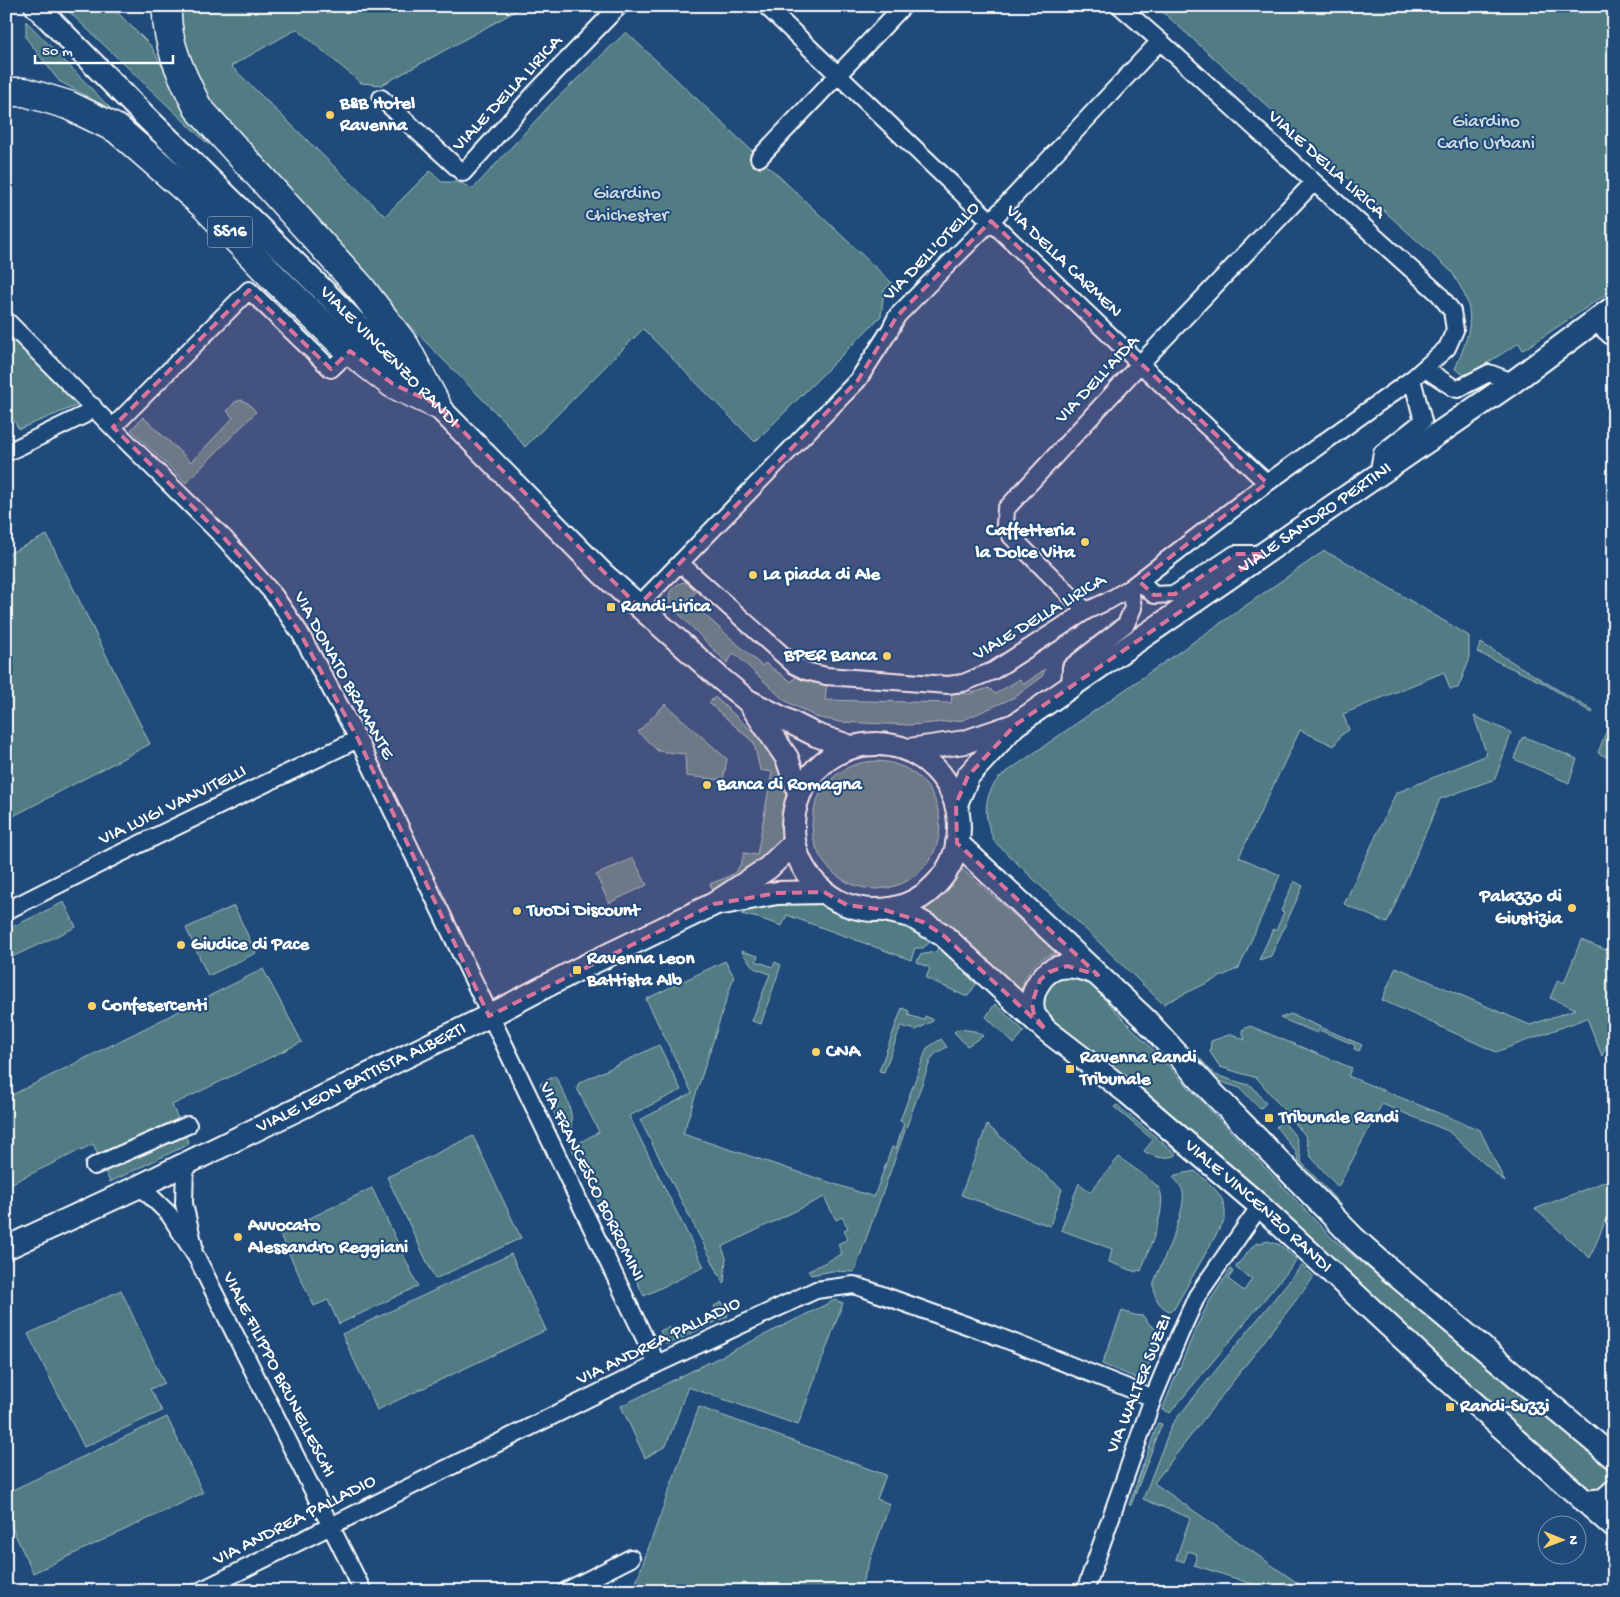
<svg xmlns="http://www.w3.org/2000/svg" width="1620" height="1597" viewBox="0 0 1620 1597" font-family="'Gochi Hand',sans-serif">
  <style>
    .green { fill: #517c83; stroke: #a8bec1 }
    .lines { fill: none; stroke-linecap: round; stroke-linejoin: round }
    .street-casing { stroke: #fff; stroke-width: 20 }
    .secondary-casing { stroke: #fff; stroke-width: 26 }
    .highway-casing { stroke: #fff; stroke-width: 31 }
    .street { stroke: #1f4a7a; stroke-width: 16 }
    .secondary { stroke: #1f4a7a; stroke-width: 22 }
    .highway { stroke: #1f4a7a; stroke-width: 28 }
    .marked { fill: #da749d; fill-opacity: 0.2; stroke: #da749d; stroke-width: 4; stroke-dasharray: 10 6; stroke-linejoin: round }
    .poi-dot { fill: #ffd166; stroke: #1f4a7a; stroke-width: 2 }
    .labels { text-anchor: middle; dominant-baseline: central; stroke-width: 4; stroke-linejoin: round; paint-order: stroke }
    .shield { fill: #1f4a7a; stroke: #bcc9d7; stroke-width: 1 }
    .shield-label { font-size: 18px; font-weight: bold; fill: #fff }
    .street-label { font-size: 19px; fill: #fff; stroke: #1f4a7a }
    .poi-label { font-size: 19px; font-weight: bold; fill: #fff; stroke: #1f4a7a; text-anchor: start }
    .park-label { font-size: 19px; fill: #d4dee0; stroke: #1f4a7a }
  </style>
  <rect width="100%" height="100%" fill="#1f4a7a"/>
  <filter id="ink" filterUnits="userSpaceOnUse"><feTurbulence type="fractalNoise" baseFrequency=".02" numOctaves="2"/><feDisplacementMap in="SourceGraphic" scale="10" xChannelSelector="R" yChannelSelector="G"/><feConvolveMatrix kernelMatrix="1 2 1 2 8 2 1 2 1" color-interpolation-filters="sRGB"/></filter>
  <g filter="url(#ink)">
    <path class="green" d="M63,6H111L151,46L177,94L209,145Z
      M179,6H525L382,85L361,83L297,29L231,66L385,216L430,171L442,182H458L473,189L551,104L626,32L892,283L884,290L881,316L755,442L643,329L525,447L507,424L378,294L205,104L185,53Z
      M1156,6H1614V289L1523,350L1519,343L1466,376L1455,369C1465,345 1476,322 1465,296C1462,288 1456,280 1452,272Z
      M26,21L112,110L59,81L26,38Z
      M6,331L81,404L19,429L6,408Z
      M241,400L248,403L256,412L186,483L131,430L143,417L191,462L233,418L227,411L235,402Z
      M47,535L150,744L6,820V555Z
      M1324,551L1348,563L1469,636V661L1458,688L1450,689L1444,672L1343,714L1349,730L1341,735L1334,746L1300,730L1239,857L1280,875L1239,968L1163,1004L995,842C983,819 982,795 1001,776Z
      M683,582L694,584L699,589L688,600L762,666L765,663L792,682L796,676L827,684L825,700L951,703L952,693L968,694L989,688L995,694L1020,679L1024,684L1045,669L1042,677L1015,697L963,720L911,725L840,722L816,717L784,700L734,653L727,663L671,606C666,593 671,587 683,582Z
      M1481,643L1593,711L1592,713L1543,683L1477,652Z
      M715,697L774,751L786,784L785,813L782,839L775,851L739,878L713,891L710,884C729,876 739,876 744,853L757,855L772,772L760,770L754,743L709,703Z
      M665,704L727,759L723,780L686,776L685,754L658,751L638,732Z
      M1474,716L1510,732L1511,734L1495,779L1440,799L1387,923L1344,904L1396,793L1487,755Z
      M1610,721L1614,723V760L1598,753Z
      M1525,737L1577,759L1569,783L1514,759L1522,738Z
      M812 825a64 64 0 1 1 128 0a64 64 0 1 1-128 0Z
      M633,858L647,885L609,903L596,875Z
      M959,866L1057,953C1034,959 1025,972 1020,995L915,909C934,898 948,886 959,866Z
      M1294,881L1303,886L1271,956L1259,960L1273,929L1276,931L1284,912L1281,911Z
      M64,902L76,927L12,957L6,945V930Z
      M805,902L823,904L847,917L900,920L935,938L923,948H915L911,960L787,915L782,926L758,918L741,914L766,903Z
      M234,906L256,953L208,976L186,928Z
      M1581,940L1614,953V1029L1602,1056L1587,1018L1496,1052L1382,1000L1396,967L1530,1025L1576,1009L1550,998L1558,980L1564,983Z
      M940,947L976,984L968,996H965L926,978L930,968L917,962L920,955L935,952Z
      M741,951L758,956L756,961L773,967L775,962L781,965L761,1024L752,1021L770,974L754,968Z
      M725,961L734,976L683,1134L874,1197L892,1147L896,1149L904,1123L900,1121L927,1048L941,1039L947,1047L936,1053L931,1059L854,1272L832,1271L811,1275L808,1271L842,1254L838,1244L848,1239L844,1230L848,1228L842,1217L836,1220L824,1197L722,1247L726,1258L724,1284L640,1120L692,1093L646,999Z
      M263,969L302,1042L172,1105L189,1144L110,1182L93,1144L6,1186V1098Z
      M1077,976L1089,983L1331,1237L1607,1467L1610,1476L1607,1486L1594,1495L1470,1389L1364,1287L1212,1148L1046,1018L1042,998L1047,987L1055,979Z
      M995,1004L1024,1031L1014,1044L986,1017Z
      M902,1008L909,1011L908,1015L924,1020L925,1016L932,1019L933,1021L916,1030L901,1026L884,1072L879,1071Z
      M1291,1014L1362,1045L1359,1051L1354,1049L1355,1045L1319,1030L1317,1033L1280,1018Z
      M1250,1026L1352,1068L1348,1076L1480,1130L1505,1182L1448,1131L1382,1104L1338,1187L1311,1157L1305,1135L1257,1078L1220,1067L1210,1052L1211,1041L1232,1034L1245,1040L1242,1030Z
      M959,1029L975,1031L983,1036L967,1046L954,1032Z
      M659,1045L681,1090L629,1116L704,1267L644,1296L571,1147L599,1132L577,1088L579,1083Z
      M1195,1055H1197L1215,1075L1252,1086L1266,1103L1260,1109L1240,1088L1215,1080L1194,1057Z
      M555,1076C565,1095 574,1109 571,1130L564,1133L540,1084Z
      M1117,1105L1176,1154L1174,1156C1163,1159 1154,1158 1144,1151L1153,1140L1114,1107Z
      M1283,1121L1296,1137L1302,1163L1341,1205L1340,1207H1338L1300,1165L1296,1152L1276,1127Z
      M987,1125L1062,1189L1050,1226L961,1195Z
      M473,1136L521,1238L435,1279L387,1177Z
      M1119,1157C1130,1166 1147,1176 1157,1186C1172,1201 1147,1253 1141,1271L1137,1270L1136,1272L1109,1262L1112,1249L1061,1230L1079,1183L1090,1192Z
      M1195,1171C1211,1186 1227,1194 1225,1219L1174,1309L1169,1311C1157,1305 1153,1295 1154,1282C1162,1262 1186,1213 1183,1193C1182,1186 1177,1182 1173,1177L1175,1175Z
      M1614,1178V1200L1590,1258L1535,1209Z
      M372,1188L418,1286L339,1324L328,1300L314,1306L279,1233Z
      M1268,1241L1280,1245L1297,1260L1170,1413L1162,1410L1196,1328L1209,1302L1231,1269L1233,1272L1228,1279L1244,1291L1252,1279L1236,1268L1237,1265L1255,1244Z
      M511,1254L546,1330L377,1410L342,1334Z
      M1302,1265L1314,1277L1154,1483L1309,1591H1274L1194,1565L1197,1554L1188,1551L1184,1562L1176,1559L1190,1518L1143,1499L1172,1424Z
      M121,1290L164,1383L150,1389L162,1411L84,1447L28,1334Z
      M835,1300L843,1303L798,1425L688,1387L666,1446L645,1458L621,1406Z
      M722,1302L728,1316L667,1345L660,1331L668,1327L674,1338L719,1317L714,1306Z
      M1122,1311L1134,1315L1143,1316L1150,1325L1161,1332L1143,1381L1102,1364Z
      M699,1407L886,1475L877,1499L890,1504L859,1591H633Z
      M167,1417L203,1493L33,1573L6,1515V1493Z
      M1158,1423L1162,1424L1131,1505H1129Z"/>
    <g class="lines">
      <g class="street-casing">
        <path id="street" d="M766,6L1140,364L1267,483
          M381,98L463,173L535,93L619,6
          M759,158L903,6
          M6,320L128,443L225,539L274,595L300,633L358,739L657,1364
          M1594,321L1614,339
          M1424,368L1454,388L1458,389L1489,373L1513,382
          M113,427L249,290L331,369L350,351
          M6,453L84,415L93,406
          M1378,475L1382,453L1423,421L1412,379
          M681,564L794,665L806,671L826,676L948,685L963,683L993,671L1086,611L1108,601L1130,588L1267,483L1412,379L1447,348L1455,330L1452,311L1439,294L1314,182L1160,41L1120,6
          M1139,581L1154,595L1175,594L1235,554H1264
          M638,606L858,380L890,330L897,316L991,221L1160,41
          M1086,611L1011,536L1005,525L1006,509L1140,364L1314,182
          M1070,688L1071,667L1126,624L1133,608L1130,588
          M6,911L115,856L358,739
          M185,1163L184,1204L194,1246
          M94,1166L188,1125
          M140,1186L169,1214L197,1258L363,1591
          M200,1591L657,1364L816,1290L854,1285L871,1291L1002,1338L1153,1398
          M566,1591L631,1558
          M1085,1591L1153,1398L1181,1331L1197,1296L1260,1206"/>
      </g>
      <g class="secondary-casing">
        <g id="secondary">
          <path id="s1" d="M36,6L147,118L326,293L603,574L722,680L748,701L816,735L851,747"/>
          <path d="M749,702L787,758L799,793"/>
          <circle cx="876" cy="827" r="83"/>
          <path id="s2" d="M909,750L965,742L1015,725L1513,382L1614,307"/>
          <path d="M956,804L968,776L1015,725"/>
          <path d="M957,843L1146,1020L1207,1087L1354,1238L1390,1270L1614,1458"/>
          <path d="M723,903L777,893L824,892"/>
          <path id="s3" d="M885,910L911,916L943,935L1046,1030L1128,1093L1260,1206L1439,1372L1614,1527"/>
          <path d="M1041,1023C1039,1021 1035,1017 1034,1014C1028,996 1039,975 1056,968C1069,964 1083,968 1095,973"/>
          <path id="s4" d="M6,1248L140,1186L489,1016L577,970L714,904L768,868L794,843"/>
          <path d="M1585,1502L1604,1500L1614,1491"/>
        </g>
      </g>
      <g class="highway-casing">
        <path id="highway" d="M167,6C165,42 182,76 198,108L360,287L405,346L436,404
          M6,92H25L68,105L117,129L204,205L273,277L350,351L393,384L436,404"/>
      </g>
      <use href="#street" class="street"/>
      <use href="#secondary" class="secondary"/>
      <use href="#highway" class="highway"/>
    </g>
  </g>
  <path class="marked" d="M991,221L1267,483L1139,581L1154,595L1175,594L1235,554H1264L1015,725L968,776L956,804L957,843L1098,975L1067,966L1049,972L1040,980L1032,1003L1034,1015L1046,1030L943,935L923,922L885,910L847,905L824,892L777,893L714,904L489,1016L358,739L300,633L274,595L225,539L113,427L249,290L331,369L350,351L393,384L436,404L638,606L858,380L897,316Z"/>
  <g class="poi-dot">
    <circle cx="330" cy="115" r="5"/>
    <circle cx="1085" cy="542" r="5"/>
    <circle cx="753" cy="575" r="5"/>
    <rect x="606" y="602" width="10" height="10" rx="2.5"/>
    <circle cx="887" cy="656" r="5"/>
    <circle cx="707" cy="785" r="5"/>
    <circle cx="1572" cy="908" r="5"/>
    <circle cx="517" cy="911" r="5"/>
    <circle cx="181" cy="945" r="5"/>
    <rect x="572" y="965" width="10" height="10" rx="2.5"/>
    <circle cx="92" cy="1006" r="5"/>
    <circle cx="816" cy="1052" r="5"/>
    <rect x="1065" y="1064" width="10" height="10" rx="2.5"/>
    <rect x="1264" y="1113" width="10" height="10" rx="2.5"/>
    <circle cx="238" cy="1237" r="5"/>
    <rect x="1445" y="1402" width="10" height="10" rx="2.5"/>
  </g>
  <g class="labels">
    <rect class="shield" x="207.5" y="216.5" width="45" height="31" rx="4"/>
    <g class="shield-label">
      <text x="230" y="232">SS16</text>
    </g>
    <g class="street-label">
      <text transform="translate(508 94) rotate(-47)">VIALE DELLA LIRICA</text>
      <text transform="translate(1326 165) rotate(42)">VIALE DELLA LIRICA</text>
      <text transform="translate(932 252) rotate(-46)">VIA DELL'OTELLO</text>
      <text transform="translate(1063 262) rotate(44)">VIA DELLA CARMEN</text>
      <text stroke="none"><textPath href="#s1" startOffset="498">VIALE VINCENZO RANDI</textPath></text>
      <text transform="translate(1098 380) rotate(-47)">VIA DELL'AIDA</text>
      <text stroke="none"><textPath href="#s2" startOffset="474">VIALE SANDRO PERTINI</textPath></text>
      <text transform="translate(1040 618) rotate(-31)">VIALE DELLA LIRICA</text>
      <text transform="translate(343 676) rotate(61)">VIA DONATO BRAMANTE</text>
      <text transform="translate(173 806) rotate(-26)">VIA LUIGI VANVITELLI</text>
      <text stroke="none"><textPath href="#s4" startOffset="394">VIALE LEON BATTISTA ALBERTI</textPath></text>
      <text transform="translate(591 1182) rotate(64)">VIA FRANCESCO BORROMINI</text>
      <text stroke="none"><textPath href="#s3" startOffset="480">VIALE VINCENZO RANDI</textPath></text>
      <text transform="translate(659 1342) rotate(-26)">VIA ANDREA PALLADIO</text>
      <text transform="translate(278 1375) rotate(63)">VIALE FILIPPO BRUNELLESCHI</text>
      <text transform="translate(1140 1384) rotate(-68)">VIA WALTER SUZZI</text>
      <text transform="translate(295 1521) rotate(-27)">VIA ANDREA PALLADIO</text>
    </g>
    <g class="poi-label">
      <text x="340" y="104">B&amp;B Hotel<tspan x="340" dy="22">Ravenna</tspan></text>
      <text x="1075" y="531" text-anchor="end">Caffetteria<tspan x="1075" dy="22">la Dolce Vita</tspan></text>
      <text x="763" y="575">La piada di Ale</text>
      <text x="621" y="607">Randi-Lirica</text>
      <text x="877" y="656" text-anchor="end">BPER Banca</text>
      <text x="717" y="785">Banca di Romagna</text>
      <text x="1562" y="897" text-anchor="end">Palazzo di<tspan x="1562" dy="22">Giustizia</tspan></text>
      <text x="527" y="911">TuoDi Discount</text>
      <text x="191" y="945">Giudice di Pace</text>
      <text x="587" y="959">Ravenna Leon<tspan x="587" dy="22">Battista Alb</tspan></text>
      <text x="102" y="1006">Confesercenti</text>
      <text x="826" y="1052">CNA</text>
      <text x="1080" y="1058">Ravenna Randi<tspan x="1080" dy="22">Tribunale</tspan></text>
      <text x="1279" y="1118">Tribunale Randi</text>
      <text x="248" y="1226">Avvocato<tspan x="248" dy="22">Alessandro Reggiani</tspan></text>
      <text x="1460" y="1407">Randi-Suzzi</text>
    </g>
    <g class="park-label">
      <text x="1486" y="122">Giardino<tspan x="1486" dy="22">Carlo Urbani</tspan></text>
      <text x="627" y="194">Giardino<tspan x="627" dy="22">Chichester</tspan></text>
    </g>
  </g>
  <rect width="1620" height="1597" fill="none" stroke="#1f4a7a" stroke-width="25"/>
  <rect x="12" y="12" width="1595" height="1572" fill="none" stroke="#fff" stroke-width="2" filter="url(#ink)"/>
  <g transform="translate(1562 1540) rotate(91)"><circle r="24" fill="#1f4a7a" stroke="#7992af"/>
  <path d="M0-4L9 19L0 12L-9 19Z" fill="#ffd166"/>
  <text y="-8" font-size="14" font-weight="bold" text-anchor="middle" fill="#ffffff">N</text>
  </g>
  <path d="M35 55v8h138v-8" fill="none" stroke="#ffffff" stroke-width="2.5"/>
  <text x="42" y="55" font-size="15" fill="#ffffff" stroke="#1f4a7a" stroke-width="4" paint-order="stroke">50 m</text>
</svg>
